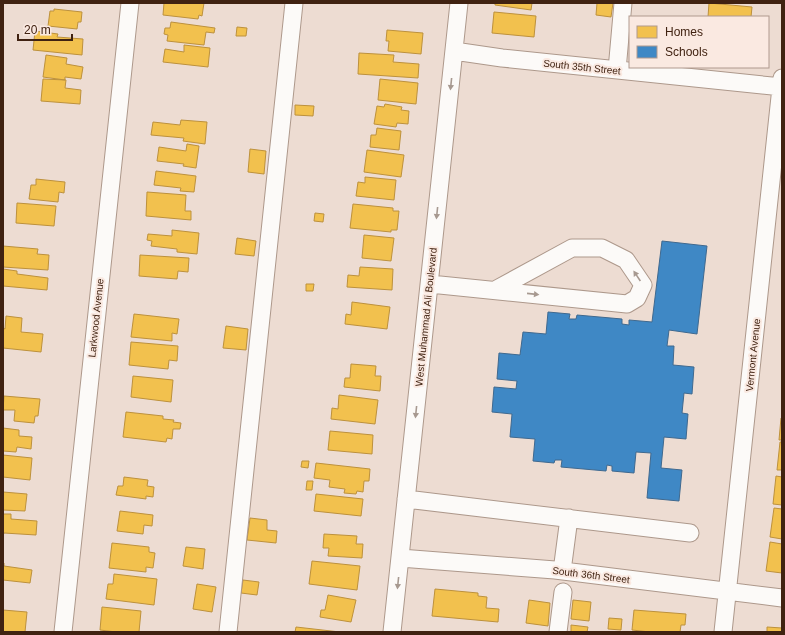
<svg xmlns="http://www.w3.org/2000/svg" width="785" height="635" viewBox="0 0 785 635" font-family="Arial,sans-serif">
  <style>
    .homes { fill: #f2c14e; stroke: #bd913c }
    .schools { fill: #3f88c5; stroke: #3f698f }
    .lines { fill: none; stroke-linecap: round; stroke-linejoin: round }
    .minor-casing { stroke: #ad988b; stroke-width: 19 }
    .minor { stroke: #fcfaf8; stroke-width: 17 }
    .oneway { fill: #a79990 }
    .labels { text-anchor: middle; dominant-baseline: central; stroke-width: 4; stroke-linejoin: round; paint-order: stroke }
    .street-label { font-size: 10px; fill: #402211; stroke: #fae9e1 }
  </style>
  <rect width="100%" height="100%" fill="#eddcd2"/>
  <path class="homes" d="M164,3H204L202,16L199,15L198,19L163,15Z
    M495,3H532L531,10L495,5Z
    M597,3H613L611,17L596,15Z
    M709,3L752,7L751,17H708Z
    M54,9L82,12L81,22H78L77,29L48,26L50,11H54Z
    M494,12L536,16L534,37L492,33Z
    M171,22L215,28L214,33L206,32L204,45L167,41L168,35L164,34L165,28H170Z
    M237,27L247,28L246,36H236Z
    M387,30L423,33L421,54L388,51L389,41H386Z
    M35,31L58,34L57,37L83,39L82,55L33,50Z
    M184,45L210,48L208,67L163,62L165,49L184,52Z
    M359,53L394,55L393,62L419,64L418,78L358,74Z
    M46,55L67,58L66,64L83,67L81,79L65,77V80L43,77Z
    M43,79L66,80L65,88L81,90L80,104L41,101Z
    M380,79L418,83L416,104L378,100Z
    M385,104L402,107L401,110L409,111L408,124L397,123L396,127L374,124L377,106L384,107Z
    M295,105L314,106L313,116L295,115Z
    M181,120L207,122L205,144L183,141L184,138L151,135L153,122L180,125Z
    M377,128L401,131L399,150L370,147L371,135H376Z
    M187,144L199,146L196,168L183,166L184,164L157,161L159,147L186,151Z
    M250,149L266,151L264,174L248,172Z
    M367,150L404,155L401,177L364,172Z
    M156,171L196,176L194,192L180,191L181,188L154,185Z
    M365,177L396,180L394,200L356,196L358,182L365,183Z
    M36,179L65,182L64,193L59,192L58,202L29,199L31,185H36Z
    M147,192L186,195L185,211H191V220L146,216Z
    M17,203L56,206L54,226L16,223Z
    M353,204L393,208V211H399L397,230H391V232L350,228Z
    M315,213L324,214L323,222L314,221Z
    M172,230L199,233L197,254L177,252V249L151,246L152,241L147,240L148,234L172,236Z
    M364,235L394,238L391,261L362,258Z
    M237,238L256,241L254,256L235,254Z
    M3,246L38,249L37,254L49,255L48,270L3,267Z
    M140,255L189,258L188,272L178,271L177,279L139,276Z
    M360,267L393,269L392,290L347,287L348,275L359,276Z
    M3,269L17,271V274L48,278L47,290L3,286Z
    M306,284H314L313,291H306Z
    M352,302L390,307L387,329L345,324L346,314L351,315Z
    M134,314L179,319L177,334L172,333V341L131,337Z
    M6,316L22,318L21,332L43,334L41,352L3,348V328L5,329Z
    M226,326L248,329L246,350L223,348Z
    M131,342L178,346L177,361L169,360L168,369L129,365Z
    M351,364L376,366L375,376H381L380,391L344,387L345,378H350Z
    M133,376L173,380L171,402L131,397Z
    M339,395L378,400L375,424L331,419L332,408L338,409Z
    M4,396L40,399L38,416H35L34,423L14,421L15,410H3Z
    M126,412L163,416V419L174,420L173,422L181,423L180,429H173L172,439L167,438L166,442L123,437Z
    M781,418H782V440H779Z
    M3,428L19,430V436L32,437L31,449L17,447L16,452L3,451Z
    M330,431L373,435L372,454L328,450Z
    M780,442H782V470H777Z
    M3,455L32,458L30,480L3,477Z
    M302,461H309L308,468L301,467Z
    M316,463L370,469L369,481H364L363,492L357,491L356,494L344,493L345,489L329,487L330,480L314,478Z
    M776,476L782,477V505L773,504Z
    M124,477L148,480L147,486L154,487L153,497L146,496V499L116,495L118,486H123Z
    M307,481H313L312,490H306Z
    M3,492L27,494L25,511L3,510Z
    M316,494L363,499L361,516L314,511Z
    M774,508L782,509V539L770,537Z
    M120,511L153,515L152,526L144,525L143,534L117,531Z
    M3,514H11V519L37,521L36,535L4,533L3,536Z
    M250,518L267,520V530L277,531L276,543L247,540Z
    M324,534L357,536L356,544H363L362,558L328,556L329,548H323Z
    M770,542L782,544V573L766,571Z
    M112,543L149,547V552L155,553L153,568L146,567V572L109,568Z
    M186,547L205,549L203,569L183,566Z
    M312,561L360,566L357,590L309,584Z
    M3,562L4,563V566L32,570L30,583L3,580Z
    M114,574L157,579L154,605L106,599L108,584H113Z
    M243,580L259,582L257,595L241,593Z
    M197,584L216,587L212,612L193,609Z
    M435,589L478,593V596L487,597L486,608L499,609L498,622L432,616Z
    M328,595L356,600L351,622L320,617L321,610H325Z
    M529,600L550,603L548,626L526,623Z
    M573,600L591,602L589,621L571,619Z
    M102,607L141,611L139,632H116L100,630Z
    M3,610L27,612L25,632H3Z
    M634,610L686,614L685,625H681L680,632H650L632,630Z
    M609,618L622,619L621,630L608,629Z
    M571,625L588,627L587,632H571Z
    M296,627L340,632H295Z
    M767,627L782,628V632H767Z"/>
  <path class="schools" d="M662,241L707,246L697,334L669,330L667,346H674L673,365L694,367L692,394L684,393L682,413L688,414L686,439L664,437L661,468L682,470L679,501L647,498L651,453L636,452L634,473L612,471V466L607,465L606,471L561,467L562,460H555L554,463L533,461L535,439L510,437L512,414L492,412L494,387L516,389L517,381L497,379L499,353L520,355L523,332L546,334L548,312L570,314L569,319H576L577,315L622,319V324L629,325V320L652,322Z"/>
  <g class="lines">
    <g class="minor-casing">
      <path id="minor" d="M454,51L502,58L782,87
        M617,70L623,3
        M430,284L627,304L637,298L643,285L626,260L602,248H572L495,290
        M406,499L690,533
        M400,558L555,570L782,598
        M562,571L569,518
        M63,632L130,3
        M228,632L294,3
        M392,632L459,3
        M558,632L563,592
        M723,632L782,78"/>
    </g>
    <use href="#minor" class="minor"/>
  </g>
  <defs><path id="oneway-solid" d="M-6-.8H1V-3.2L6.5 0L1 3.2V.8H-6Z"/></defs>
  <g class="oneway">
    <use href="#oneway-solid" transform="translate(451 84) rotate(96)"/>
    <use href="#oneway-solid" transform="translate(437 213) rotate(96)"/>
    <use href="#oneway-solid" transform="translate(637 276) rotate(-124)"/>
    <use href="#oneway-solid" transform="translate(533 294) rotate(6)"/>
    <use href="#oneway-solid" transform="translate(416 412) rotate(96)"/>
    <use href="#oneway-solid" transform="translate(398 583) rotate(96)"/>
  </g>
  <g class="labels">
    <g class="street-label">
      <text transform="translate(582 67) rotate(6)">South 35th Street</text>
      <text transform="translate(426 317) rotate(-84)">West Muhammad Ali Boulevard</text>
      <text transform="translate(96 318) rotate(-84)">Larkwood Avenue</text>
      <text transform="translate(753 355) rotate(-84)">Vermont Avenue</text>
      <text transform="translate(591 575) rotate(7)">South 36th Street</text>
    </g>
  </g>
  <rect width="785" height="635" fill="none" stroke="#402211" stroke-width="8"/>
  <rect x="629" y="16" width="140" height="52" fill="#fae9e1" stroke="#b0998e"/>
  <rect x="637" y="26" width="20" height="12" fill="#f2c14e" stroke="#b0998e"/>
  <text x="665" y="36" font-size="12" fill="#402211">Homes</text>
  <rect x="637" y="46" width="20" height="12" fill="#3f88c5" stroke="#b0998e"/>
  <text x="665" y="56" font-size="12" fill="#402211">Schools</text>
  <path d="M18 34v6h54v-6" fill="none" stroke="#402211" stroke-width="2"/>
  <text x="24" y="34" font-size="12" fill="#402211" stroke="#fae9e1" stroke-width="3" paint-order="stroke">20 m</text>
</svg>
